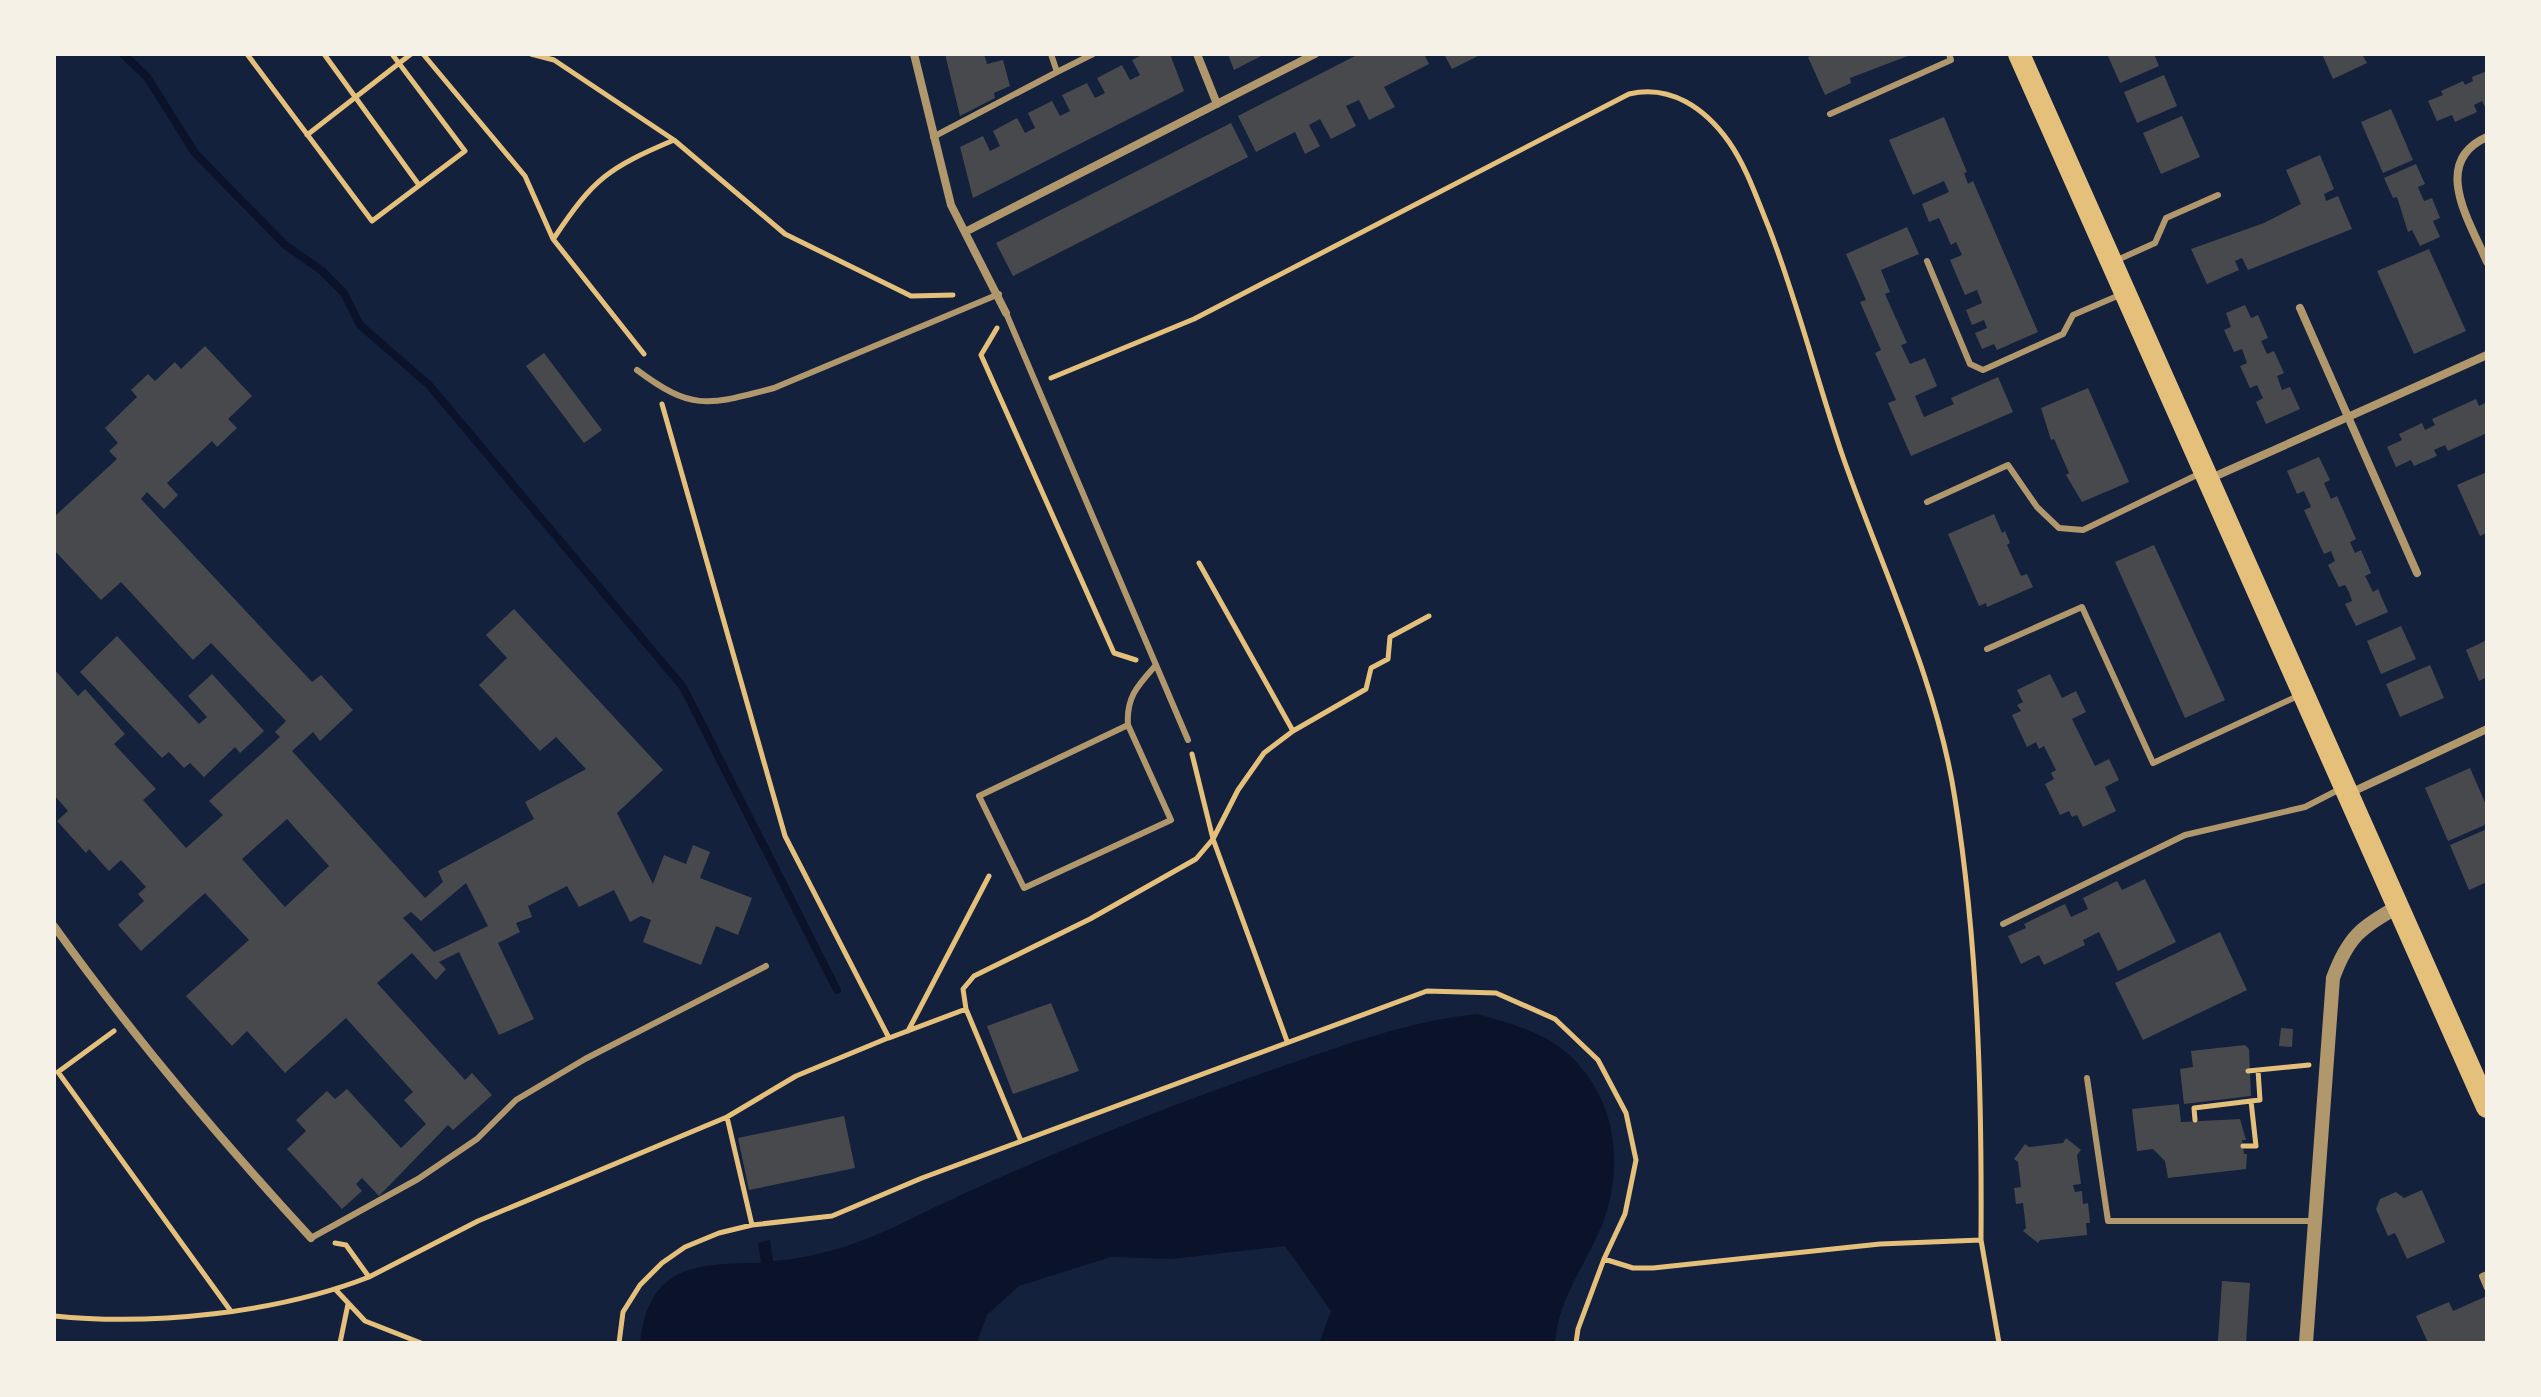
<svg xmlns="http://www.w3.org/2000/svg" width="2541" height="1397" viewBox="0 0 2541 1397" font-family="Cabin,sans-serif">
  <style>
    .water { fill: #0b132b }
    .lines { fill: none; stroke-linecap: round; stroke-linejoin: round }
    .stream { stroke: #0b132b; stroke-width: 8 }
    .building { fill: #48494c; fill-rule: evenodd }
    .path { stroke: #e5c07b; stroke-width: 5 }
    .service { stroke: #b1986c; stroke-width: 6 }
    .minor { stroke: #b1986c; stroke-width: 8 }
    .tertiary { stroke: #b1986c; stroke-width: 14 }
    .trunk { stroke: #e5c07b; stroke-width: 22 }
  </style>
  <rect width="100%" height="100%" fill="#14213d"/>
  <path class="water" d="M1477,1014C1506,1022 1536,1030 1561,1048C1616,1091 1626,1164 1602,1225C1586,1265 1558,1298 1555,1343H1319L1331,1311L1285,1246L1172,1259L1111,1257L1019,1286L987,1315L977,1343H640C648,1266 695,1263 761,1263L758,1243L770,1240L773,1261C854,1254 900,1222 972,1190C1074,1144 1178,1102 1283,1066C1347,1044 1410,1021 1477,1014Z"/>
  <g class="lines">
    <path class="stream" d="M123,54L147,77L195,153L284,244L322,271L344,293L360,325L429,385L683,687L837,990"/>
  </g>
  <path class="building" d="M945,54H984L987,64L1003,60L1010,86L994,93L995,98L960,116Z
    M1144,54H1170L1184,91L973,198L960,147L983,136L990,151L1000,146L993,131L1017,118L1025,133L1035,128L1028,113L1052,101L1060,116L1070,111L1062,95L1087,83L1095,98L1105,93L1097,78L1122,65L1130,80L1140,75L1132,60Z
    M1228,54H1265L1234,70Z
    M1359,54H1424L1429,64L1384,87L1395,107L1369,120L1359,100L1346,106L1356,126L1331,139L1320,119L1309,125L1320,146L1305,154L1295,132L1256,152L1238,116Z
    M1444,54H1476L1478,56L1452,69Z
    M1815,54H1913L1850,78L1851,83L1825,95L1808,57Z
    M2107,54H2154L2159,66L2120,83Z
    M2322,54H2362L2367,63L2333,79Z
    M2487,71V111L2482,101L2474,105L2477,112L2455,122L2452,115L2437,121L2428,101L2443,95L2441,91L2463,81L2465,85L2473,81L2472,77Z
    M2164,75L2177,106L2137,123L2124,92Z
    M2391,109L2413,160L2383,173L2361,122Z
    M2182,116L2200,157L2161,174L2143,133Z
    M1944,117L1967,172L1964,173L1968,184L1973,181L2038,332L1997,350L1994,344L1982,349L1975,333L1987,328L1984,320L1972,325L1966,310L1982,303L1977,290L1965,295L1950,260L1962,255L1956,242L1951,245L1939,218L1929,222L1922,204L1949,192L1944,181L1913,195L1889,140Z
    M1231,123L1248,157L1013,276L996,243Z
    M2320,155L2334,189L2324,194L2326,201L2338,196L2352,229L2248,270L2242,258L2235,261L2239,270L2207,284L2191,249L2264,223L2301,204L2286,170Z
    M2416,164L2425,184L2418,187L2424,201L2432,198L2440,218L2433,221L2440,237L2420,246L2412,230L2408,232L2397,197L2393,198L2384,178Z
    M1907,227L1919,254L1881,270L1890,292L1885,294L1907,343L1901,345L1910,364L1925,358L1937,386L1915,396L1924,417L1954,404L1951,398L1998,377L2013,412L1911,456L1888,403L1896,400L1875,353L1881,350L1860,302L1866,300L1846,254Z
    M2429,249L2466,331L2414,354L2377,271Z
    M2245,305L2251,318L2258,315L2268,338L2261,341L2267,354L2274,351L2284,373L2277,376L2282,390L2290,387L2300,409L2266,424L2256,402L2263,398L2257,385L2250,388L2240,366L2247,363L2242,349L2234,352L2224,330L2231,327L2226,313Z
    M205,346L252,396L228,419L237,428L217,447L212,441L167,483L178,495L164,509L147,492L141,499L312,682L321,675L353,710L320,741L313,732L292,751L425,898L443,882L438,871L534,819L525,802L586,769L556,737L540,751L479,685L507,658L486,635L514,609L663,770L617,813L653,884L664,855L686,864L693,845L710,852L700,878L752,898L738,935L716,926L701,965L643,942L651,920L641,916L630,922L614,890L579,907L567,886L528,906L532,917L516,923L520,932L498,943L534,1019L499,1035L459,952L439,962L446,969L436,980L412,953L377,983L465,1080L472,1073L492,1095L453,1130L448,1125L379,1196L362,1178L356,1184L362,1191L342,1209L287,1149L306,1131L296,1120L327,1091L335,1099L347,1089L401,1148L426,1124L404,1100L413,1092L346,1018L285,1073L247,1031L232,1046L186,996L249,940L205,893L141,951L118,925L144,901L138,894L146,887L121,860L109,871L89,849L86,853L57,821L68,811L54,795V669L78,696L85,689L125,734L114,744L156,789L143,800L186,848L223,815L209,801L280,737L275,732L286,721L211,643L193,660L121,582L101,600L54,550V517L117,459L109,451L118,443L105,428L137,397L131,390L148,374L155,381L175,362L181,369ZM287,819L329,866L285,907L242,859ZM466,883L488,926L434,952L403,918L411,912L421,921Z
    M544,353L602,430L584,443L526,366Z
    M2088,388L2129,482L2082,502L2066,475L2069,473L2054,439L2051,440L2041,408Z
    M2476,399L2479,406L2487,402V433L2448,451L2445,445L2434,450L2437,456L2414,466L2411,460L2396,467L2387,447L2402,440L2399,434L2422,423L2425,430L2435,425L2432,419Z
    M2319,457L2330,480L2324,483L2331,499L2337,496L2356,539L2350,542L2355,553L2361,550L2371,573L2365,576L2373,592L2378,589L2388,612L2356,626L2345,604L2352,601L2349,592L2345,585L2339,587L2328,565L2335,561L2331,551L2324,554L2304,510L2311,507L2304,491L2297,494L2287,471Z
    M2487,472V533L2480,536L2457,485Z
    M1994,514L2002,533L2005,531L2008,538L2010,543L2007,545L2021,576L2027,574L2033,587L1987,607L1986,603L1979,606L1948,534Z
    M2154,545L2225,700L2185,718L2115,562Z
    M2401,626L2416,659L2381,674L2367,641Z
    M117,636L199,724L207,717L188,696L212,674L264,731L240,753L235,747L204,777L190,763L184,768L169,752L162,758L80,672Z
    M2487,640V677L2479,681L2466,650Z
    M2430,665L2444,698L2400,717L2386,684Z
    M2050,674L2062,698L2076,691L2086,712L2072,719L2095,766L2109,759L2119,780L2105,787L2116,811L2083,827L2077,815L2072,817L2069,811L2060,815L2045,784L2054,779L2051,773L2056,770L2044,746L2039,749L2036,742L2027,747L2012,715L2021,711L2017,705L2023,702L2017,690Z
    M2470,768L2487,807V824L2448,841L2425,788Z
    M2487,829V882L2469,890L2450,845Z
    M2145,879L2176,942L2118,971L2099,932L2083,940L2085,945L2044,965L2039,955L2021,964L2008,936L2026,928L2024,924L2065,904L2071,917L2088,909L2083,898L2117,881L2122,890Z
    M2220,932L2247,990L2143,1040L2115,983Z
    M1051,1003L1079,1071L1013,1094L987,1026Z
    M2281,1028L2293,1029L2292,1047L2279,1046Z
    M2245,1045L2249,1049L2251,1096L2184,1104L2180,1069L2193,1067L2191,1051Z
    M2179,1104L2181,1122L2240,1119L2246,1140H2242L2244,1154H2247L2246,1169L2168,1178L2165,1161L2153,1149L2137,1151L2132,1109Z
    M844,1116L855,1168L749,1190L738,1138Z
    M2066,1138L2081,1150L2077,1155L2081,1184L2073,1185L2074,1189L2075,1192L2082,1191L2083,1204L2088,1203L2090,1223H2086L2087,1235L2040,1240L2038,1243L2023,1231L2026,1228L2023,1203L2016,1204L2014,1188L2021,1187L2018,1162L2014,1159L2025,1144L2029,1147L2063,1143Z
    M2422,1190L2445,1242L2407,1259L2395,1233L2388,1236L2376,1209L2380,1199L2396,1192L2404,1198Z
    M2222,1281L2250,1283L2246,1343L2218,1341Z
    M2487,1296V1343H2428L2416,1316L2449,1302L2453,1311Z"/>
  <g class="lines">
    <path class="path" d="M247,54L372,221L465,151L392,54
      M324,54L419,185
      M423,54L525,176L553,239L644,354
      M531,54L554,60L674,140L785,234L911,296L953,295
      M307,135L411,54
      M554,238C594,178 608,168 674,140
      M997,328L981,355L1114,653L1136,660
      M1051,378L1194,319L1629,94C1670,84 1705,108 1729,142C1747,168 1757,199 1769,228C1798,303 1817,381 1843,457C1882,569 1937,681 1955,799C1978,945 1982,1092 1981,1240
      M662,404L785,836L889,1038L966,1009L1021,1141
      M1199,563L1293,731
      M1192,754L1213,839L1287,1041
      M966,1009L963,989L974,976L1090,919L1196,859L1213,839L1238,790L1264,753L1293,731L1366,689L1371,668L1388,659L1390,637L1429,616
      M114,1031L58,1072L230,1310
      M908,1031L989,876
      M2248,1071L2309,1065
      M727,1117L752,1225
      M2195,1120L2194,1108L2251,1101
      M2243,1146H2256L2251,1101L2260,1100L2258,1070
      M335,1243L346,1245L369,1277L478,1221L727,1117L796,1076L888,1038
      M1604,1259L1633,1268H1653L1880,1244L1981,1240L1999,1343
      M336,1290L365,1321L421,1343
      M54,1316C153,1326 277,1313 369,1277
      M340,1343L348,1304
      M619,1343L623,1312L640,1285L662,1263L685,1247L719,1233L752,1225L832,1216L922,1178L1427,991L1496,993L1555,1019L1598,1060L1626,1113L1636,1160L1625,1214L1604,1259L1578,1329L1576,1343"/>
    <path class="service" d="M1057,72L1093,54
      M1830,114L1951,60L1949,54
      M933,137L1057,72L1051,54
      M1927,261L1970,364L1983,370L2063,334L2073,315L2122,294
      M2115,261L2155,243L2166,218L2218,195
      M1006,313L1188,740
      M637,370C693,412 709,405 774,388L999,294
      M1927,502L2008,465L2037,507L2059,528L2083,530L2201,473
      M1987,649L2082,607L2153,763L2300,695
      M1128,725L979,796L1024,888L1171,820L1128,725C1126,697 1138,685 1156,665
      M2003,924L2185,835L2305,807L2342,788
      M2087,1078L2108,1221H2315
      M311,1238L418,1179L477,1139L516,1100L585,1059L766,966
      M2487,1274L2482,1276L2487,1288"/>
    <path class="minor" d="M914,54L951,205L1006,313
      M1197,54L1217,104
      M2487,137C2430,162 2470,222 2487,262
      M965,232L1315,54
      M2300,308L2417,573
      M2209,479L2487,355
      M2350,793L2487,729
      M54,926C134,1038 218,1137 311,1238"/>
    <path class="tertiary" d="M2306,1343L2333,978C2348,937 2361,927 2399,906"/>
    <path class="trunk" d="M2019,54L2487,1107"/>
  </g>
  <rect width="2541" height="1397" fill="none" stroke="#f6f1e7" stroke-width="112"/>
</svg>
